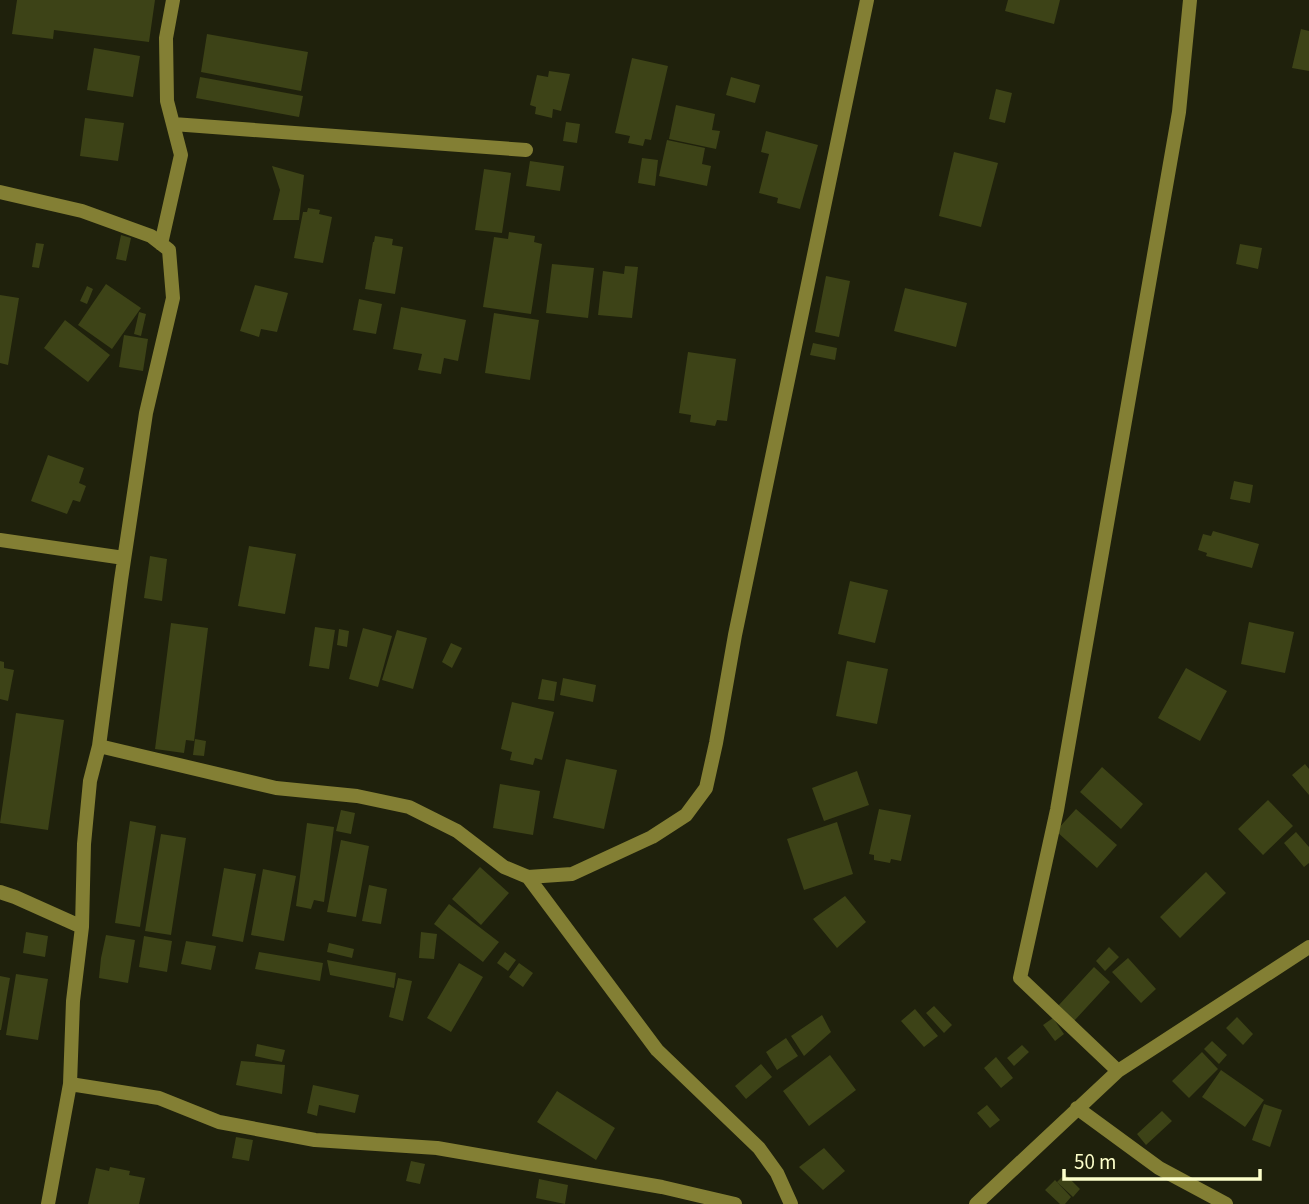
<svg xmlns="http://www.w3.org/2000/svg" width="1309" height="1204" viewBox="0 0 1309 1204" font-family="'Source Sans 3',sans-serif">
  <style>
    .building { fill: #3d4317 }
    .lines { fill: none; stroke-linecap: round; stroke-linejoin: round }
    .minor { stroke: #837f34; stroke-width: 14 }
  </style>
  <rect width="100%" height="100%" fill="#1f210c"/>
  <path class="building" d="M17,0H155L149,42L54,30L53,39L12,34Z
    M1008,0H1060L1054,24L1005,11Z
    M1301,29L1309,31V71L1292,68Z
    M207,34L308,52L301,91L201,72Z
    M94,48L140,56L133,97L87,90Z
    M632,58L668,66L651,140L645,139L643,146L628,143L630,136L615,133Z
    M549,71L570,74L561,111L553,109L552,118L535,114L536,107L530,105L537,75L548,77Z
    M200,77L303,96L299,117L196,98Z
    M731,77L760,85L755,103L726,95Z
    M996,89L1012,93L1005,123L989,119Z
    M676,105L715,114L712,130L720,131L716,149L669,139Z
    M85,118L124,123L118,161L80,156Z
    M566,122L580,124L577,143L563,141Z
    M766,131L818,145L800,209L777,203L778,198L759,193L769,154L761,152Z
    M667,140L705,148L702,164L711,166L707,186L659,176Z
    M954,152L998,163L981,227L939,216Z
    M642,158L658,160L655,186L638,183Z
    M530,161L564,166L560,191L526,186Z
    M272,166L304,175L299,220H273L280,190Z
    M484,169L511,173L502,233L475,230Z
    M308,208L320,210L319,214L332,217L323,263L294,258L303,212H307Z
    M509,232L535,236L534,242L542,244L531,314L483,307L494,237L508,239Z
    M121,235L131,238L126,261L116,259Z
    M375,236L393,239L392,245L403,247L395,294L365,289L373,242H374Z
    M36,243L44,244L39,268L32,267Z
    M1240,244L1262,248L1258,269L1236,264Z
    M552,264L594,268L588,318L546,313Z
    M625,266L638,267L632,318L598,315L603,271L624,274Z
    M826,276L850,281L839,337L815,332Z
    M106,284L141,308L112,349L78,325Z
    M255,285L288,293L277,332L261,329L259,337L240,331Z
    M87,286L93,289L87,304L80,301Z
    M905,288L967,303L956,347L894,331Z
    M0,295L19,298L8,365L0,363Z
    M359,299L382,304L376,334L353,330Z
    M401,307L466,320L458,361L444,358L441,374L418,370L422,354L393,349Z
    M139,312L146,314L141,336L134,334Z
    M494,313L539,320L530,380L485,373Z
    M65,320L110,355L88,382L44,348Z
    M124,335L148,339L143,371L119,367Z
    M813,343L837,348L835,360L810,355Z
    M688,352L736,359L727,421L717,420L715,426L690,422L691,415L679,413Z
    M48,455L84,468L79,483L86,486L80,502L73,500L67,514L31,501Z
    M1234,481L1253,485L1250,503L1230,499Z
    M1213,531L1259,544L1252,568L1206,556L1207,553L1198,550L1203,534L1211,536Z
    M249,546L296,554L285,614L238,606Z
    M150,556L167,559L162,601L144,598Z
    M850,581L888,590L875,643L838,634Z
    M1249,622L1294,632L1285,673L1241,664Z
    M171,623L208,628L194,741L186,740L184,753L155,749Z
    M315,627L335,630L329,669L309,666Z
    M363,628L392,636L378,687L349,679Z
    M339,629L349,631L347,647L337,645Z
    M397,630L427,638L413,689L382,680Z
    M451,643L462,648L452,668L442,662Z
    M0,661L4,662V668L14,670L8,701L0,699Z
    M847,661L888,669L877,724L836,716Z
    M1186,668L1227,691L1200,741L1158,718Z
    M563,678L596,685L593,702L560,695Z
    M542,679L557,682L554,701L538,699Z
    M512,702L554,712L542,760L535,758L533,765L510,760L512,752L501,749Z
    M16,713L64,720L48,830L0,823Z
    M195,739L206,741L204,756L193,755Z
    M566,759L617,770L604,829L553,818Z
    M1305,764L1309,769V795L1292,775Z
    M1102,767L1143,804L1121,829L1080,792Z
    M857,771L869,805L824,821L812,788Z
    M500,784L540,791L533,835L493,828Z
    M1268,800L1293,826L1263,855L1238,829Z
    M879,809L911,815L901,861L891,859L890,863L874,860V855L869,854Z
    M1076,809L1117,845L1097,868L1056,831Z
    M341,810L355,813L351,834L336,831Z
    M130,821L156,826L140,927L115,923Z
    M837,822L853,874L804,890L787,839Z
    M307,823L334,827L324,902L314,900L311,909L296,906Z
    M1296,832L1309,847V863L1304,867L1284,843Z
    M161,834L186,838L171,935L145,931Z
    M341,840L369,846L356,917L327,912Z
    M480,867L509,893L481,925L452,899Z
    M224,868L256,874L243,942L212,936Z
    M263,869L296,876L284,941L251,935Z
    M1206,872L1226,893L1180,938L1160,917Z
    M369,885L387,889L381,924L362,921Z
    M845,896L866,922L837,948L813,919Z
    M449,904L499,942L483,962L434,924Z
    M26,932L48,936L45,957L23,953Z
    M421,932L437,934L434,959L419,958Z
    M106,935L135,940L128,983L99,978L101,958Z
    M144,936L172,941L167,972L139,967Z
    M186,941L216,946L211,970L181,964Z
    M329,943L354,949L352,958L327,952Z
    M1109,947L1119,957L1105,971L1096,961Z
    M259,952L323,963L320,981L255,969Z
    M505,952L516,960L508,971L497,963Z
    M1128,958L1156,989L1141,1003L1112,972Z
    M327,960L396,973L394,988L330,975Z
    M459,963L483,977L451,1032L427,1018Z
    M519,963L533,973L523,987L509,977Z
    M1094,967L1110,982L1074,1021L1058,1006Z
    M16,974L48,979L38,1040L6,1035Z
    M0,976L10,978L1,1030H0Z
    M398,978L412,981L403,1021L389,1017Z
    M934,1006L952,1025L944,1033L926,1013Z
    M915,1009L938,1036L924,1047L901,1021Z
    M822,1015L831,1032L804,1056L791,1036Z
    M1237,1017L1253,1034L1243,1045L1226,1028Z
    M1053,1018L1064,1034L1055,1041L1043,1025Z
    M786,1038L798,1056L777,1070L766,1052Z
    M1212,1041L1227,1055L1219,1064L1204,1049Z
    M257,1044L285,1050L282,1062L255,1056Z
    M1022,1045L1029,1052L1014,1066L1007,1058Z
    M1202,1052L1218,1069L1189,1098L1172,1081Z
    M830,1055L856,1090L809,1126L783,1091Z
    M996,1057L1013,1078L1001,1088L984,1068Z
    M241,1061L285,1065L282,1094L236,1085Z
    M761,1064L772,1077L746,1099L735,1086Z
    M1221,1070L1264,1100L1245,1127L1202,1097Z
    M313,1085L359,1095L355,1113L319,1105L317,1116L307,1113Z
    M557,1091L615,1128L596,1160L537,1122Z
    M1264,1104L1282,1110L1270,1147L1252,1140Z
    M987,1105L1000,1120L990,1128L977,1113Z
    M1162,1111L1172,1121L1146,1145L1137,1134Z
    M236,1137L253,1140L249,1161L232,1158Z
    M824,1148L845,1171L823,1190L799,1167Z
    M411,1161L425,1164L420,1184L406,1181Z
    M110,1167L130,1171L129,1175L145,1178L139,1204H88L96,1168L109,1171Z
    M1065,1174L1080,1189L1073,1197L1057,1182Z
    M539,1179L568,1185L565,1204L536,1198Z
    M1055,1180L1071,1197L1065,1204H1060L1045,1190Z"/>
  <g class="lines">
    <path class="minor" d="M173,124L526,150
      M0,192L82,211L151,236L169,250L173,298L146,413L121,580L99,746L90,781L84,844L82,927L73,1001L70,1084L48,1204
      M161,244L181,155L167,101L166,38L173,0
      M0,540L124,558
      M99,746L276,788L357,796L409,807L457,831L504,867L528,877L572,874L652,837L686,815L706,788L716,743L735,635L867,0
      M528,877L657,1050L759,1148L777,1173L791,1204
      M0,892L15,897L82,927
      M1118,1071L1020,978L1057,810L1179,112L1190,0
      M70,1084L159,1098L219,1122L315,1140L437,1148L662,1187L735,1204
      M1077,1108L1159,1168L1226,1204
      M976,1204L1118,1071L1309,947"/>
  </g>
  <path d="M1064 1169v10h196v-10" fill="none" stroke="#fdffcb" stroke-width="3.5"/>
  <text x="1074" y="1169" font-size="21" fill="#fdffcb" stroke="#1f210c" stroke-width="5" paint-order="stroke">50 m</text>
</svg>
